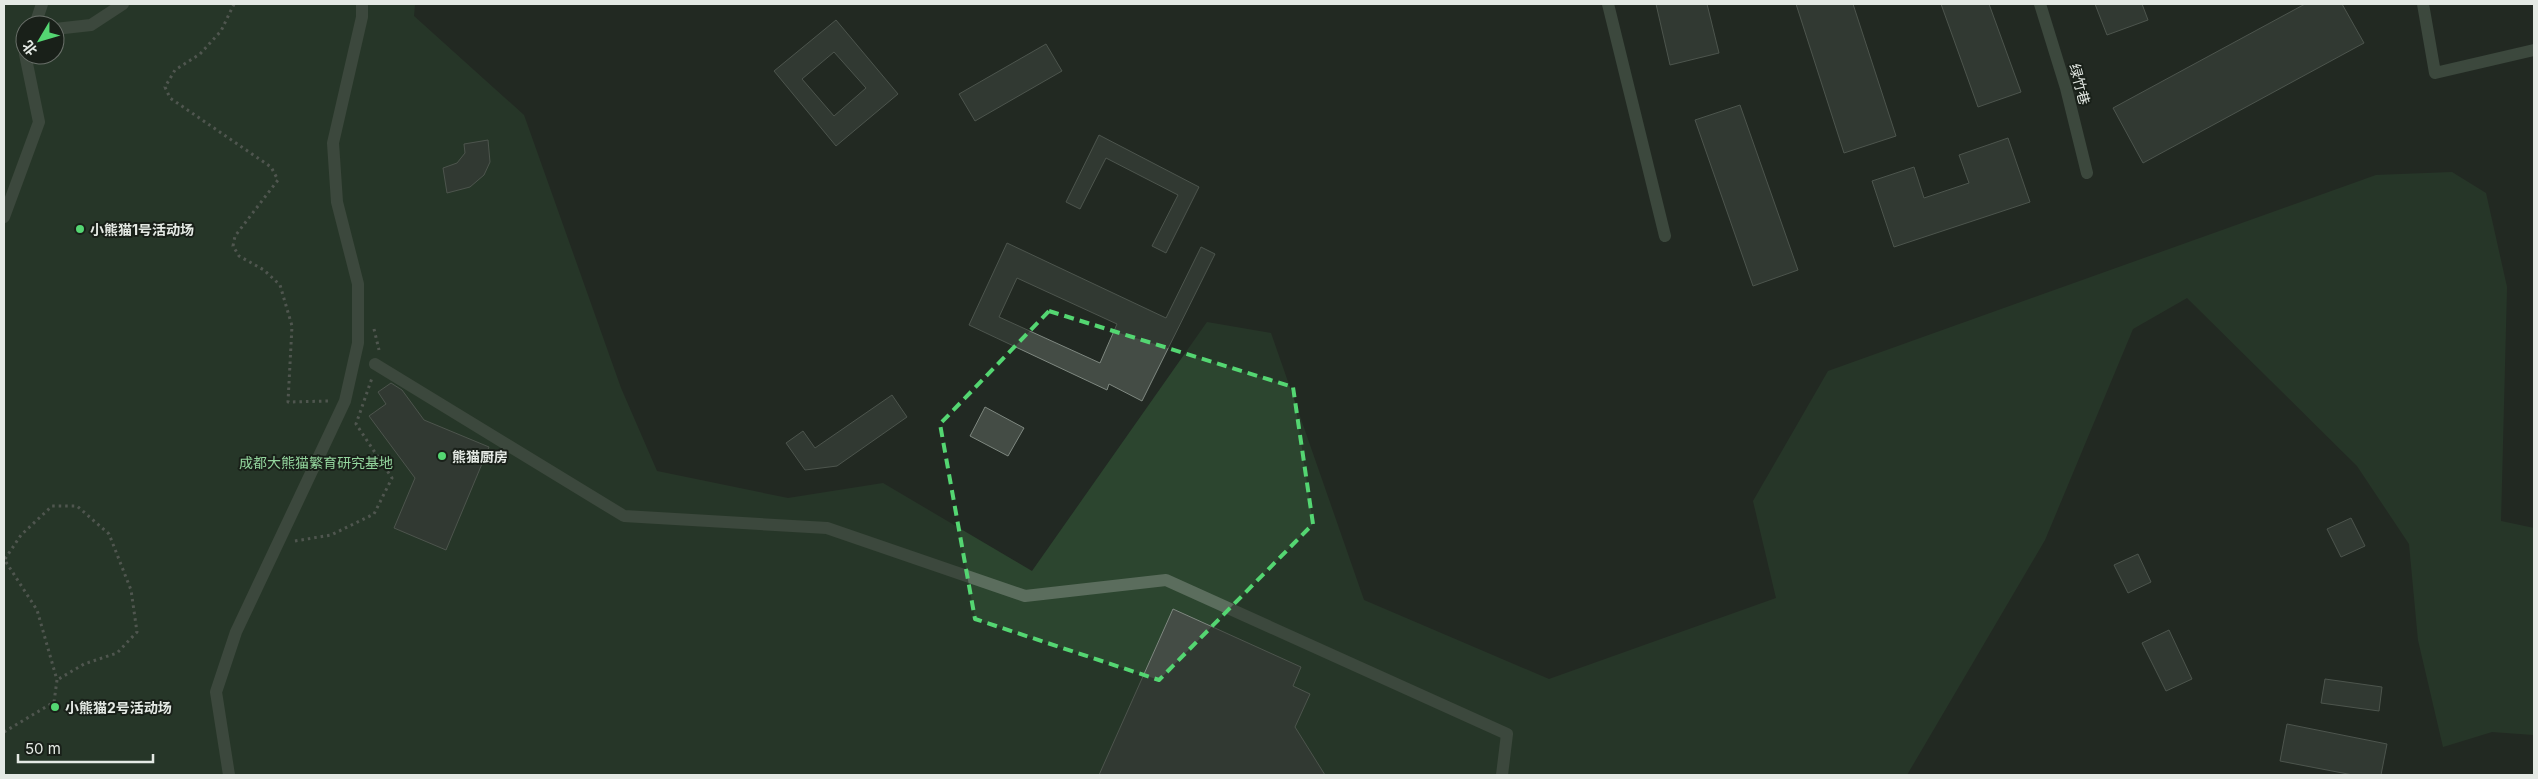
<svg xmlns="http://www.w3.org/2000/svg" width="2538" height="779" viewBox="0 0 2538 779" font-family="Inter,'Noto Sans SC',sans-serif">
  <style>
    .green { fill: #2c452f; fill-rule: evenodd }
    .building { fill: #444c45; stroke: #7f8880; fill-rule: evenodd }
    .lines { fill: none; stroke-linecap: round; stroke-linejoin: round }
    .path { stroke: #868c86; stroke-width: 3; stroke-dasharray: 2.5 4; stroke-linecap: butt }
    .minor { stroke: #5b6d5d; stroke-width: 12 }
    .marked { fill: none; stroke: #54d672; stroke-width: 4; stroke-dasharray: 10 6; stroke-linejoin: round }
    .poi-dot { fill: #54d672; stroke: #192019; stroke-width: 2 }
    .labels { text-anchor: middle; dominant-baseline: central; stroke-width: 4; stroke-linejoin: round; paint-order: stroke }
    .street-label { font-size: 14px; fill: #e4e9e4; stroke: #192019 }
    .poi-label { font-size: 14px; font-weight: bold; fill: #e4e9e4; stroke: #192019; text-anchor: start }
    .park-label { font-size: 14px; fill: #93d59d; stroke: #192019 }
  </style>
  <rect width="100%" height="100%" fill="#222923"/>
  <path class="green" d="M4,4H415L414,16L524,115L621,388L657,471L788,498L883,483L1032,571L1207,322L1271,333L1364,600L1549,679L1776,598L1753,501L1828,371L2376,175L2452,172L2486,193L2507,287L2501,521L2534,528V735L2492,732L2443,747L2418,640L2409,544L2357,466L2187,298L2133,329L2045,540L1907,775H4ZM25,25H55V55H25Z"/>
  <path class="building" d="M1656,4H1707L1719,53L1670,65Z
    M1796,4H1853L1896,136L1844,153Z
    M1941,4H1989L2021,92L1978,107Z
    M2095,4H2142L2148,20L2107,35Z
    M2305,4H2342L2364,43L2143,163L2113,108Z
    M836,20L898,94L836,146L774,71ZM834,52L866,88L834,116L802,79Z
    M1046,44L1062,71L975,121L959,94Z
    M1740,105L1798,270L1753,286L1695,120Z
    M1099,135L1199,187L1166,253L1152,246L1178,195L1106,158L1080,209L1066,202Z
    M2008,138L2030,202L1894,247L1872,181L1914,167L1924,198L1969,183L1959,155Z
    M488,140L490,162L484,175L470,187L447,193L443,168L457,163L465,153L464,144Z
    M1007,243L1166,318L1201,247L1215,254L1142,401L1109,384L1107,390L969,325ZM1017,278L1117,324L1100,363L999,317Z
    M391,383L402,390L424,420L489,447L446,550L394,528L415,478L369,416L386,404L378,392Z
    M892,395L907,417L837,466L805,470L786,443L803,431L815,448Z
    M985,407L1024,428L1008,456L970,436Z
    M2351,518L2365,546L2341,557L2327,529Z
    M2138,554L2151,582L2128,593L2114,565Z
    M1173,609L1301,667L1293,686L1310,694L1295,727L1325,775H1099Z
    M2169,630L2192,679L2166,691L2142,643Z
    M2325,679L2382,687L2379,711L2321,703Z
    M2287,724L2387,744L2381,775H2353L2280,761Z"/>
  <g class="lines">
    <path class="path" d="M234,4L221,31L200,54L175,70L165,87L170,98L271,167L278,180L235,236L233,246L239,256L264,270L280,285L292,326L288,402L330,401
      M374,329L379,350
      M295,541L331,535L374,514L392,478L356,424L372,378
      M5,559L21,535L52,506H77L109,534L131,590L137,632L117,653L84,664L57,680
      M4,732L54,702L57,680L37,610L4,559"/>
    <path class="minor" d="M1608,4L1665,236
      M2040,4L2066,88L2087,173
      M2423,4L2435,73L2534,50
      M35,25L42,4
      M55,29L91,25L123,4
      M4,217L39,122L25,54
      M375,364L624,516L827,528L1025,596L1166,580L1507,734L1502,775
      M229,775L216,692L236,632L345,401L358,343V284L337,202L333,143L362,17V4"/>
  </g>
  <path d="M0 0H2538V779H0ZM1049,311L1293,387L1313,524L1159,680L975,619L940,424Z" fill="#222923" fill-opacity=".55" fill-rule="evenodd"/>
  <path class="marked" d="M1049,311L1293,387L1313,524L1159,680L975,619L940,424Z"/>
  <g class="poi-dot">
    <circle cx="80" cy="229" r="5"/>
    <circle cx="442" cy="456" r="5"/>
    <circle cx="55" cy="707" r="5"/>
  </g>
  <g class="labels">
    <g class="street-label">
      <text transform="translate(2080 84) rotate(75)">绿竹巷</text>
    </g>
    <g class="poi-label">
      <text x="90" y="229">小熊猫1号活动场</text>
      <text x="452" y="456">熊猫厨房</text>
      <text x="65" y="707">小熊猫2号活动场</text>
    </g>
    <g class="park-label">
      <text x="316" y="462">成都大熊猫繁育研究基地</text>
    </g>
  </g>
  <rect width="2538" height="779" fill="none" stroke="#e4e9e4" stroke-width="10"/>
  <g transform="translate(40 40) rotate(232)"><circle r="24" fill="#192019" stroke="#6a706a"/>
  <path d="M0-4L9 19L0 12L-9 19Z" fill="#54d672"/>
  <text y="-8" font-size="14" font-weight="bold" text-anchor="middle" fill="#e4e9e4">北</text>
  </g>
  <path d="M18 754v8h135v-8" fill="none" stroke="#e4e9e4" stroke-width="2.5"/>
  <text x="25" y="754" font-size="15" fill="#e4e9e4" stroke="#192019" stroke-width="4" paint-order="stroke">50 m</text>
</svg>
